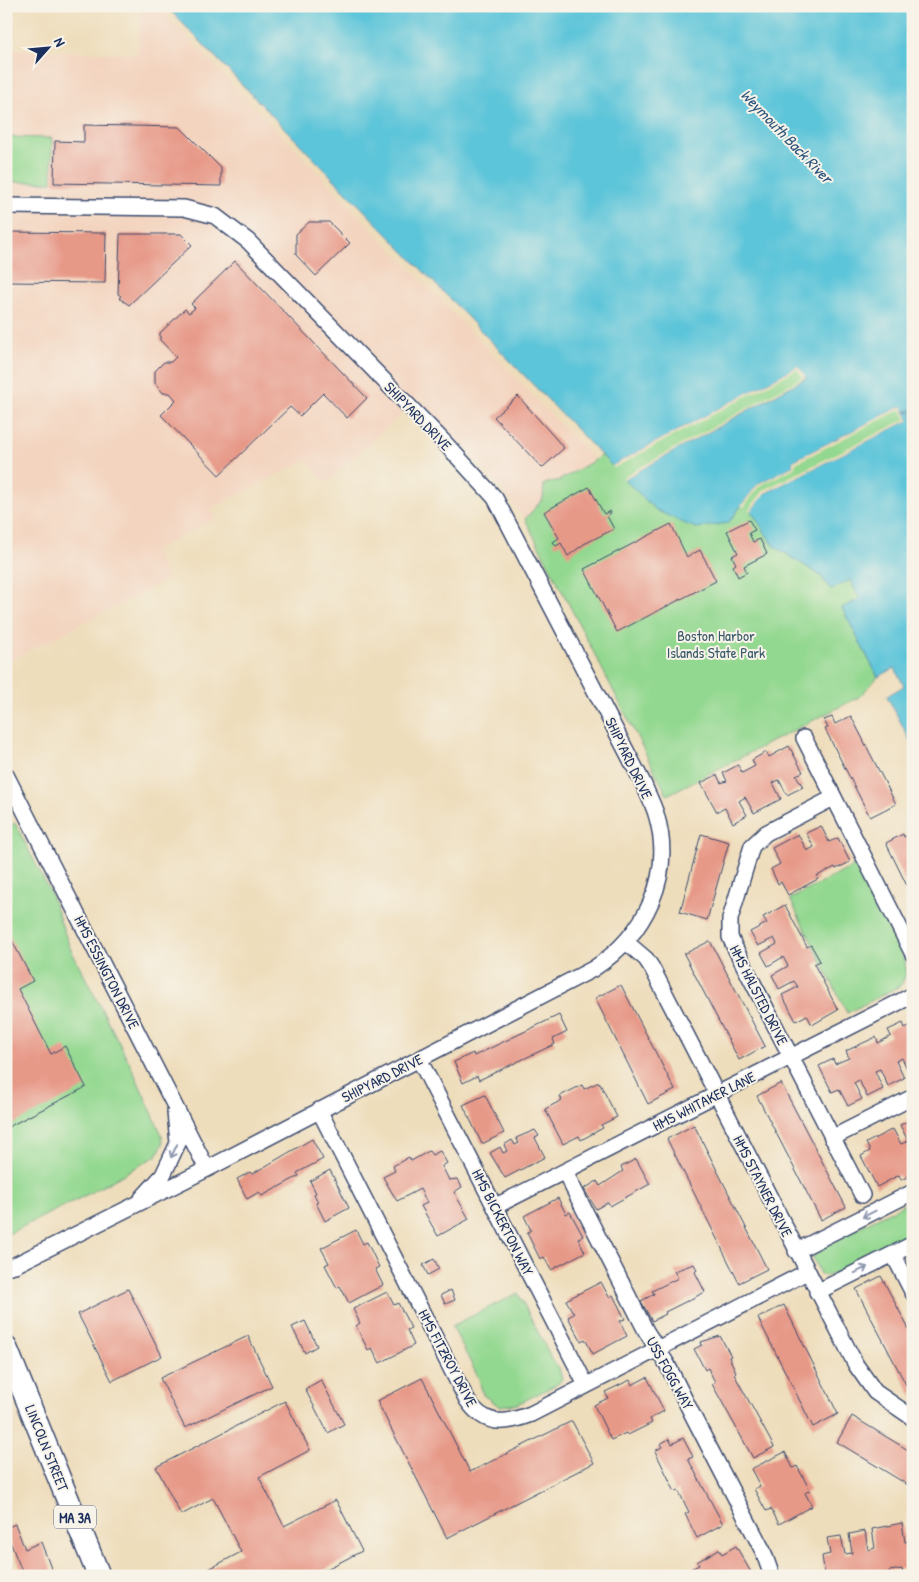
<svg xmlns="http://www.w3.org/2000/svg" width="919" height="1582" viewBox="0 0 919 1582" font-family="'Patrick Hand',sans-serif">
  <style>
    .built { fill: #f3d4bf }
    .green { fill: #93d890; stroke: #578477 }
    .water { fill: #5dc5d9; stroke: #3c7a9c }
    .pier { fill: #edb }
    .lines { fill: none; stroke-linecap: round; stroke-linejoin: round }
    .ferry { stroke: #2c547d; stroke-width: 1; stroke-dasharray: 6 5; stroke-linecap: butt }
    .building { fill: #e79988 }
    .minor-casing { stroke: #3b496c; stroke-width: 18 }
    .primary-casing { stroke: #3b496c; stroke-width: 25 }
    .minor { stroke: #fff; stroke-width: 15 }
    .primary { stroke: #fff; stroke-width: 22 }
    .oneway { stroke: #8d97ae }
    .labels { text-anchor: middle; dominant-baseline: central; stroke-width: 4; stroke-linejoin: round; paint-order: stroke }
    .shield { fill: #f7f3e8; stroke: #5d6a87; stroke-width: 1 }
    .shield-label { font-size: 14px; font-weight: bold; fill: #1b2f5e }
    .street-label { font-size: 15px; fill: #1b2f5e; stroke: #f7f3e8 }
    .park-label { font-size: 15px; fill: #39596a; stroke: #f7f3e8 }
    .water-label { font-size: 16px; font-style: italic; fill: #2c547d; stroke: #f7f3e8 }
  </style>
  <rect width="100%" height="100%" fill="#f7f3e8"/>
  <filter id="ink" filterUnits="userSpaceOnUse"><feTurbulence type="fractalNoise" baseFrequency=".02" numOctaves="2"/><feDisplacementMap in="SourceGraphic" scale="10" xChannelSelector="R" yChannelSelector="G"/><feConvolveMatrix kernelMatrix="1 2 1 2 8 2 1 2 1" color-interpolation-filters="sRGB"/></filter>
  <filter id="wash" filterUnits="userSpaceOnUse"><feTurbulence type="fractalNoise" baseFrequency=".0096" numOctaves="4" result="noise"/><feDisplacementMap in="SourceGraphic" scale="20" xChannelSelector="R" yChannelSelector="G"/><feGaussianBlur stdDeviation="1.12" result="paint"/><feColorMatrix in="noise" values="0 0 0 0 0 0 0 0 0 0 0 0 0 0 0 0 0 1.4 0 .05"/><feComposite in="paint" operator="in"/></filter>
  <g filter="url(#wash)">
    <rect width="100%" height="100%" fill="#edb"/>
    <path class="built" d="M141,6H157L595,460L560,480L548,482L543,499L525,519L495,481L418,399L326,483L306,460L211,509L216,518L154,551L168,579L6,663V49L137,54Z"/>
    <path class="green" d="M6,137L52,138V182H6Z
      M798,366L806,377L656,510L669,516L728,523L758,484L793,461L902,406L909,420L752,511L774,546L821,576L831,590L850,580L860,599L842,608L878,677L859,697L667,795L525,519L543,499L544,484L560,480L595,460L601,454L613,466Z
      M15,823L50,892L70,948L130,1064L162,1135L163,1144L156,1156L92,1192L6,1235V827Z
      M856,865L905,961C907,971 906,978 900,986L847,1013L790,899Z
      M913,1200V1234L836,1274L825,1276L820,1274L813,1257L819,1247Z
      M518,1293L553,1361L559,1367L562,1379L559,1383L518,1404L499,1406L483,1395L479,1379L452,1326Z"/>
    <path class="water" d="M166,6H913V746L887,696L904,686L895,668L878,677L842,608L860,599L850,580L831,590L821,576L774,546L751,511L765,493L909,420L902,406L793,461V466L758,484L728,523L697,528L688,525L656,510L624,479L806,378L798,366L612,466Z"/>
    <path class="pier" d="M798,366L806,377L624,479L623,477L803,377L797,369L614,468L612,466Z
      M902,406L909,420L765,493L751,511L749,510L764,490L906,419L901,409L796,463L794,468L759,486L744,507L741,506L758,484L793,466V461Z"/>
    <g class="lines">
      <path class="ferry" d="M908,411L913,410
        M905,412L913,409
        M906,412L913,414"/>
    </g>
    <g id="blocks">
      <path class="building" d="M84,125L180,127L221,168V186L54,183L55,141L84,142Z
        M309,222H329L350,243L316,276L296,255V234Z
        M6,232L106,233L105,283L6,282Z
        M120,234H181L192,245L129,305L119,298L121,296L118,294Z
        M235,261L367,398L347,418L323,393L300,416L290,407L219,475L161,415L176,400L170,393H163L155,383V371L164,362H171L176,357L160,340V333L185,309L189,313L195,308L191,304Z
        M518,396L564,448L542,468L494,417Z
        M589,487L604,514L610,511L611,513L607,516L614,529L584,544L568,556L561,543L556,546L553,542L559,538L544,512Z
        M749,520L755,530L749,533L753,542L760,539L767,554L744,566L747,572L738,577L733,566L736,564L732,556L738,553L727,531Z
        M671,524L687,557L700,550L716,581L617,632L584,569Z
        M851,716L896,804L870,817L825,729L828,728L824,720L832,717L835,724Z
        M789,746L803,772L796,775L803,787L787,795L779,780L773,783L781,799L754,813L745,797L739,801L747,815L733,823L725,808L717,812L701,783L717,775L721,783L727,781L723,773L738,765L742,773L755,766L752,760L766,752L769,757Z
        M821,826L829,842L838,838L850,862L836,869L835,867L817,876L818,879L788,895L781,882L778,884L771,869L780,864L772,848L798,834L807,851L814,847L806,833Z
        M912,833L913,835V898L886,843L903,834L904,837Z
        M701,834L729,842L707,920L680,912Z
        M785,905L807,947L811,945L820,961L814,964L838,1010L812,1025L807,1015L796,1021L782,995L798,987L794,981L779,989L772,975L788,966L783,957L768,966L761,953L777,944L774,938L758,946L750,932L767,923L763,917Z
        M6,929L33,981L18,989L51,1054L65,1046L86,1087L6,1128Z
        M710,941L765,1046L739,1060L684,954Z
        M621,985L675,1090L648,1104L595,998Z
        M559,1015L567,1032L553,1039L555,1044L479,1080L477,1076L463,1083L454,1062L473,1053L474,1056Z
        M903,1023L905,1028L913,1024V1073L910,1075L902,1058L896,1061L904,1078L888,1086L880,1069L875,1071L883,1089L867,1097L859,1080L854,1083L862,1099L848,1106L839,1089L832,1092L819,1066L833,1059L835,1064L849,1058L846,1051L876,1037L878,1043L891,1036L888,1030Z
        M599,1082L617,1117L601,1125L603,1128L581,1140L579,1136L563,1144L545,1109L562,1100L560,1096L582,1085L584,1089Z
        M781,1083L846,1207L821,1220L757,1096Z
        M485,1095L504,1133L482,1144L463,1105Z
        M913,1119V1174L901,1180L899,1175L877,1187L861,1156L870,1151L866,1143L893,1129L901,1144L908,1141L900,1125Z
        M694,1125L767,1269L739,1283L667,1139Z
        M535,1130L539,1136L535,1138L545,1157L505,1178L490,1153L500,1147L503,1153L507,1151L504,1145L512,1140L515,1145L519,1143L516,1138Z
        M312,1139L323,1159L297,1173L299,1176L262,1196L259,1192L247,1199L237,1179L250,1172L252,1174Z
        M429,1151L432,1155L440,1151L447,1163L442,1166L449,1180L457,1179L462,1187L454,1192L469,1219L438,1236L421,1206L427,1203L420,1189L397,1201L383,1177L395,1171L393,1166L409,1157L411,1161Z
        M636,1159L650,1184L610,1206L608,1202L596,1209L584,1189L597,1181L600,1186L623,1171L621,1167Z
        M330,1170L349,1208L325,1221L316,1203L318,1202L314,1194L316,1193L310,1181Z
        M558,1198L566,1214L570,1212L583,1236L578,1238L585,1252L551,1270L544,1257L540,1259L527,1233L531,1230L524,1216Z
        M356,1230L363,1244L367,1242L379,1267L375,1269L383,1285L349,1303L340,1286L337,1288L325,1265L329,1263L321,1248Z
        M434,1259L439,1269L428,1275L423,1265Z
        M694,1264L697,1270L695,1272L705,1292L665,1312L666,1314L652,1321L641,1301L654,1294L652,1291L678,1278L674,1271Z
        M881,1276L913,1337V1398L856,1289Z
        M601,1282L609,1297L613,1295L625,1319L620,1321L627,1336L593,1354L585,1339L581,1341L568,1317L574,1314L566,1300Z
        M128,1289L162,1356L112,1381L78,1314Z
        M451,1290L455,1300L445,1304L441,1295Z
        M387,1292L394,1305L398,1303L411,1328L407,1330L414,1345L380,1363L372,1348L368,1350L356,1326L360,1323L353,1309Z
        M784,1305L838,1414L813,1427L758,1318Z
        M305,1321L317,1346L305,1353L292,1327Z
        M248,1336L272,1386L185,1428L160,1378Z
        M720,1336L731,1356L729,1357L736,1372L734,1374L774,1447L753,1458L712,1384L715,1382L708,1368L705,1370L694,1349L702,1345L701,1342Z
        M647,1377L664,1411L650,1419L652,1423L628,1435L626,1433L611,1440L594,1405L608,1398L605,1392L630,1380L632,1385Z
        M422,1378L470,1472L572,1421L594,1463L447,1538L377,1401Z
        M321,1380L344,1424L328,1433L305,1389Z
        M285,1401L310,1450L259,1477L284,1526L336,1500L362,1551L313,1576H212L209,1569L241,1552L213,1498L181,1515L156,1467Z
        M852,1416L913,1453V1488L837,1442Z
        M683,1438L693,1457L688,1459L723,1524L697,1538L685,1514L689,1512L678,1490L675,1492L655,1451L662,1447L660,1444L669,1439L672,1444Z
        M785,1452L793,1468L797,1466L810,1490L805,1493L812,1506L779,1524L771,1509L766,1511L754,1489L760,1486L751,1469Z
        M902,1523L905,1542L913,1541V1572L903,1574L902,1569L889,1571V1576H872V1574L825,1576L822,1556L830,1554L827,1538L841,1536L845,1554L852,1553L849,1534L865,1531L868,1550L875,1548L872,1529Z
        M15,1524L25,1549L41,1542L54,1576H24L6,1532V1528Z
        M736,1546L753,1576L681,1574L699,1565L697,1562L719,1549L722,1554Z"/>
    </g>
  </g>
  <g filter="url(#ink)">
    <use href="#blocks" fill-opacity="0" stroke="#3b496c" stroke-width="1"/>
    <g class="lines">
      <g class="minor-casing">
        <path id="minor" d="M6,206L184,208L215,216L248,241L445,443L495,498L644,785C648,795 653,804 656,814C675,876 645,935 593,969L207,1169L15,1265L6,1267
          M804,738L913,954
          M6,775L207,1169
          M833,798L766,833L752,846L730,919V937L734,946L862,1195
          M626,942L646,959L652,968L856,1365L875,1392L913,1418
          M419,1059L586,1385
          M319,1110L467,1400C485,1426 503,1425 531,1414L807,1272
          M832,1138L913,1097
          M565,1172L646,1331L667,1364L694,1418L763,1551L772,1576
          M142,1198L163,1175L178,1143L175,1112
          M496,1206L913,995
          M796,1251L913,1192
          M893,1254L913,1293
          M817,1292L913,1244"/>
      </g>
      <g class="primary-casing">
        <path id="primary" d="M6,1348L99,1576"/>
      </g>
      <use href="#minor" class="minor"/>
      <use href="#primary" class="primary"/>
    </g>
    <defs><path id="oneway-shaft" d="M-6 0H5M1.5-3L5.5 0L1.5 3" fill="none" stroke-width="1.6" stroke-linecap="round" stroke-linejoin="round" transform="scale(1.25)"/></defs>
    <g class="oneway">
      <use href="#oneway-shaft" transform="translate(174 1151) rotate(115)"/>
      <use href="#oneway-shaft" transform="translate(869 1214) rotate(153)"/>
      <use href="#oneway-shaft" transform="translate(861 1270) rotate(-27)"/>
    </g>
  </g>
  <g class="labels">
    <rect class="shield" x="54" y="1505.5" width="42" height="23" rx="4"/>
    <g class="shield-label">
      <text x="75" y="1517">MA 3A</text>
    </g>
    <g class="street-label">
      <text transform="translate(418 416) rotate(46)">SHIPYARD DRIVE</text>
      <text transform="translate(629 758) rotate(64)">SHIPYARD DRIVE</text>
      <text transform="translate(107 972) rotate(63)">HMS ESSINGTON DRIVE</text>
      <text transform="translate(759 995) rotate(63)">HMS HALSTED DRIVE</text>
      <text transform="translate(382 1078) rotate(-27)">SHIPYARD DRIVE</text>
      <text transform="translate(704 1101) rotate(-27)">HMS WHITAKER LANE</text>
      <text transform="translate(763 1186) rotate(63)">HMS STAYNER DRIVE</text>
      <text transform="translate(503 1222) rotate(63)">HMS BICKERTON WAY</text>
      <text transform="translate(448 1358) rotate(62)">HMS FITZROY DRIVE</text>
      <text transform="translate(670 1373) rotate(61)">USS FOGG WAY</text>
      <text transform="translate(47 1448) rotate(68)">LINCOLN STREET</text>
    </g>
    <g class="park-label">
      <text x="716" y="635">Boston Harbor<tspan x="716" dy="17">Islands State Park</tspan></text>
    </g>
    <g class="water-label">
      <text transform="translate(787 136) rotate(46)">Weymouth Back River</text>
    </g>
  </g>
  <rect width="919" height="1582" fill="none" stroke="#f7f3e8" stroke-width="25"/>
  <g transform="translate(48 48) rotate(63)" stroke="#f7f3e8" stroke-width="4" paint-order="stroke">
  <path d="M0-4L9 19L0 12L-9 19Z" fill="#1b2f5e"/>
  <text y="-8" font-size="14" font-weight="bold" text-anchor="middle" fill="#1b2f5e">N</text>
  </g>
</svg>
